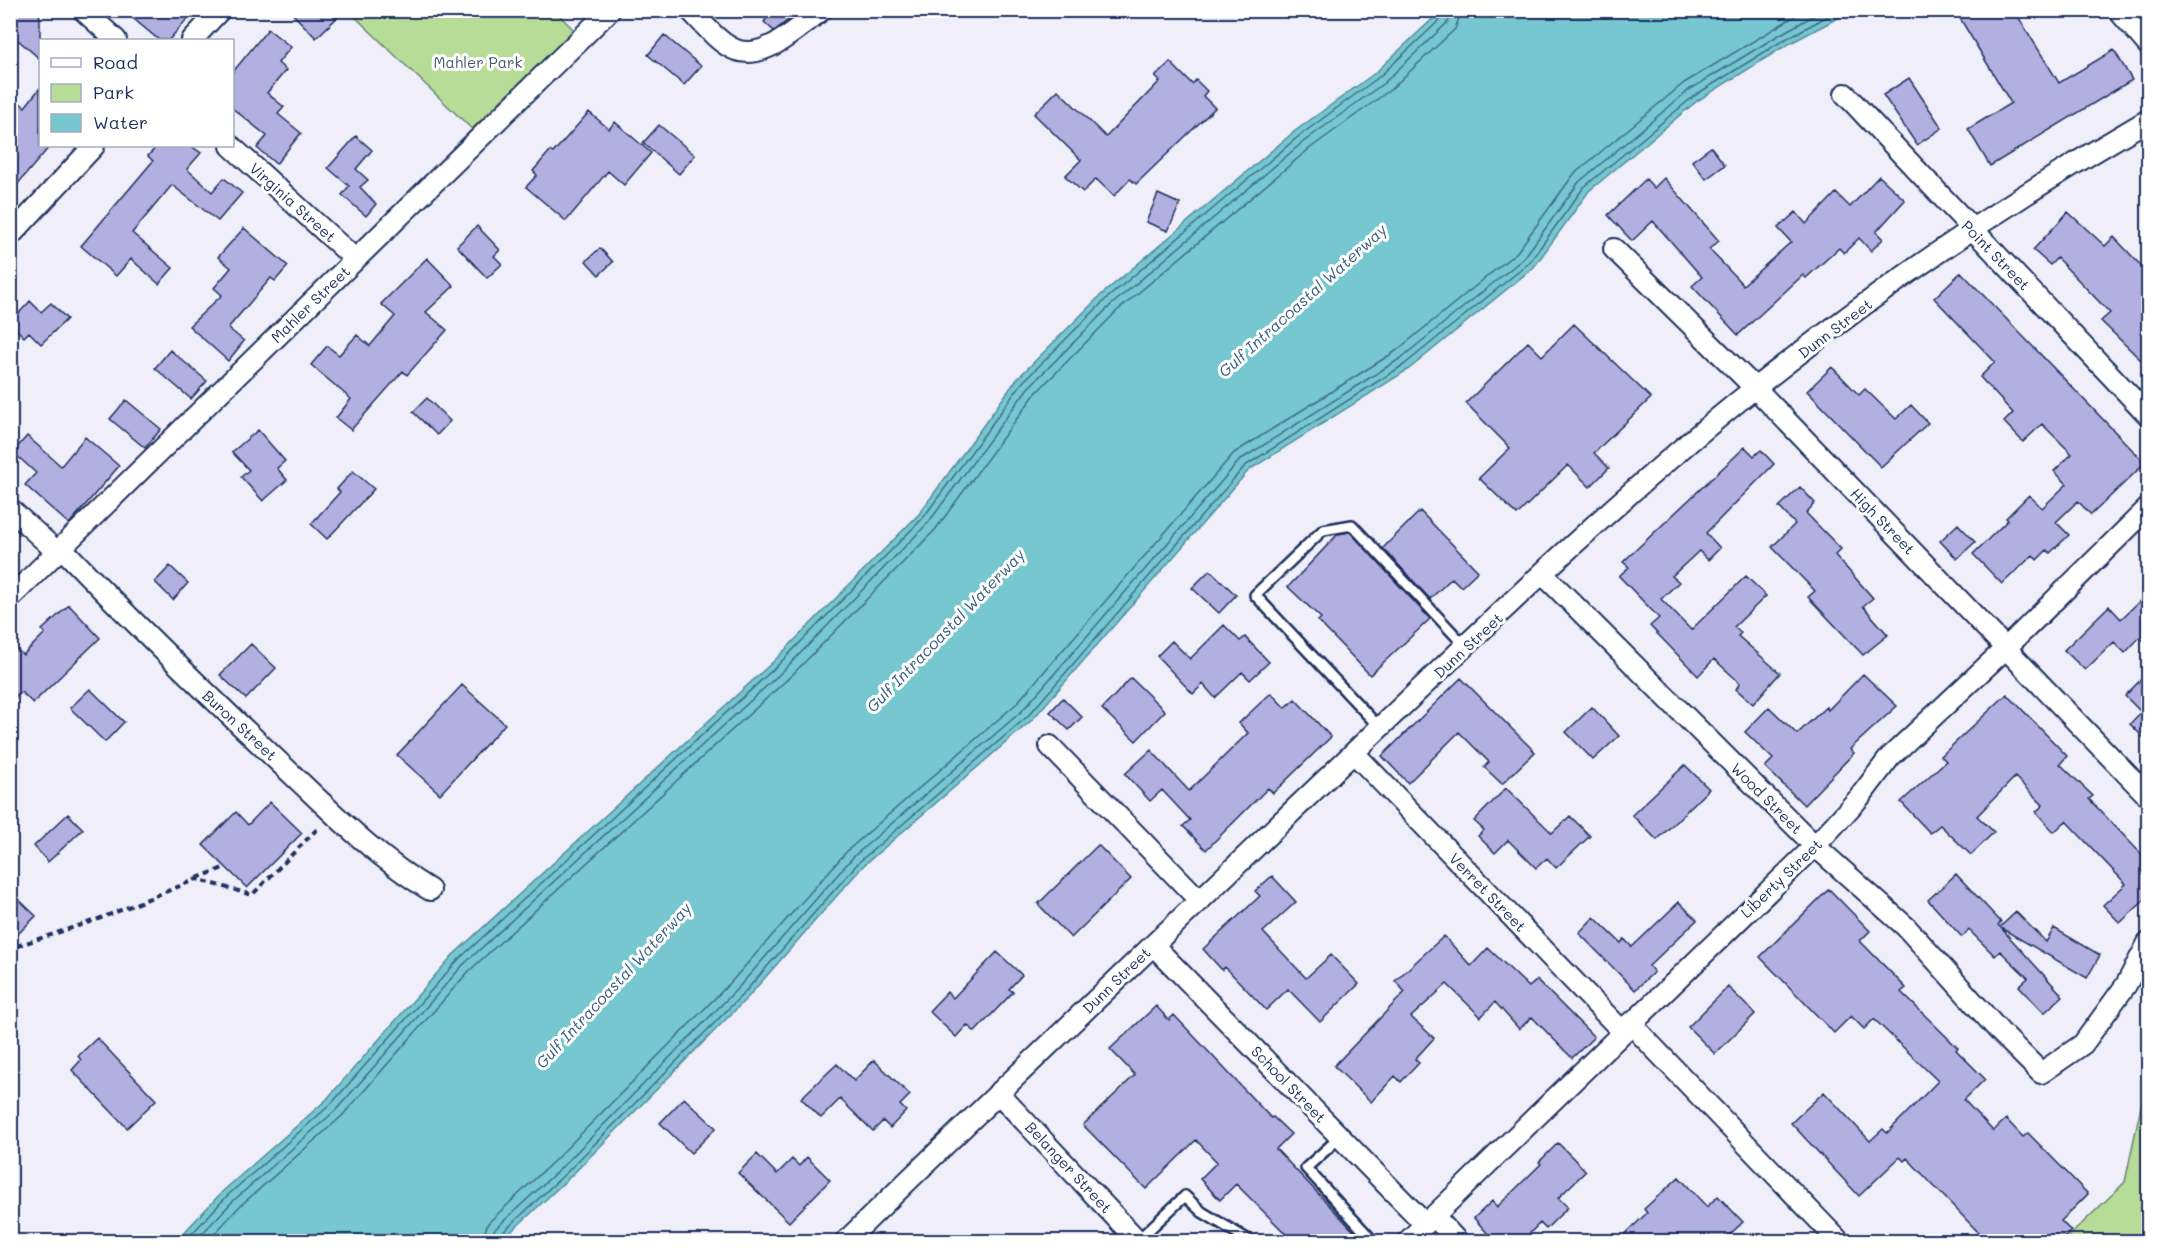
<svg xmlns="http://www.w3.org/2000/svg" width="2159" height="1252" viewBox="0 0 2159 1252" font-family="Mali,sans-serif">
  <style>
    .green { fill: #b7dc97; stroke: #69867a; stroke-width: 1.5 }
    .water { fill: #76c7cf; stroke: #528aa2; stroke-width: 1.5 }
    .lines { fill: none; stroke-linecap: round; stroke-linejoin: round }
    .shore { stroke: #3f6c8b; stroke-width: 1.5 }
    .building { fill: #b3afe0; stroke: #1b2f5e; stroke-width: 1.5 }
    .lane-casing { stroke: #1b2f5e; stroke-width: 14 }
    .street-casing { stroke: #1b2f5e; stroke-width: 24 }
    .path { stroke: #1b2f5e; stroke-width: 4; stroke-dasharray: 6 4.5; stroke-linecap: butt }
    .lane { stroke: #fff; stroke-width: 9 }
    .street { stroke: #fff; stroke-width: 20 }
    .labels { text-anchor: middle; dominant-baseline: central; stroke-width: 6; stroke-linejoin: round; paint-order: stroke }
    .park-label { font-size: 15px; fill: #425a6c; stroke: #fff }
    .street-label { font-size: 15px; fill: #1b2f5e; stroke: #fff }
    .water-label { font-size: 16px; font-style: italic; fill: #365d80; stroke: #fff }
  </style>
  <rect width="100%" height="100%" fill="#f0eff9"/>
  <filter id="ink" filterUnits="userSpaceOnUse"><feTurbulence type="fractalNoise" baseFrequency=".0167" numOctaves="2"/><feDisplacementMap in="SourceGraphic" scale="12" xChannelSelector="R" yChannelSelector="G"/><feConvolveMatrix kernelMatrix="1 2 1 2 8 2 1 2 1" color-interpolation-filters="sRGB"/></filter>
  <g filter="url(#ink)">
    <path class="green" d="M349,11H555L579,35L477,134Z
      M2148,1037V1241H2064L2125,1182L2147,1077Z"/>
    <path class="water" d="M1441,11H1851L1785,46L1697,101L1589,191L1534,267L1409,369L1249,470L1032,720L863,866L748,997L571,1176L501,1241H176L223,1191L326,1100L453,955L775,660L919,514L1017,379L1101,295L1295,131L1375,73Z"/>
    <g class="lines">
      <path class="shore" d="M184,1242L228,1195L331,1104L458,960L779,664L923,518L1022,383L1106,299L1299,136L1379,77L1443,17L1445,10
        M194,1242L233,1201L336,1110L463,965L784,670L928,523L1028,388L1111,305L1303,142L1384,83L1448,22L1453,10
        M207,1242L239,1207L342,1116L469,971L791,676L935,530L1035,394L1117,311L1309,149L1390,90L1455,29L1462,10
        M481,1242L488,1223L555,1160L731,982L848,850L1016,704L1234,453L1396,351L1517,252L1574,174L1684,83L1805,10
        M490,1242L494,1230L562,1167L738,988L854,856L1022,711L1240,460L1401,358L1524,258L1579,182L1689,90L1779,35L1824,10
        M498,1242L500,1235L567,1172L744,993L859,862L1028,716L1245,466L1405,364L1529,263L1584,187L1694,96L1782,41L1839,10"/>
    </g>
    <path class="building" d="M10,10H34L40,16V59L10,33Z
      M123,10H195L169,40H159Z
      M289,10H345L316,38Z
      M774,10H801L774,31L764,22Z
      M1955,10H2014L2059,83L2114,50L2132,80L1990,166L1968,129L2011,103Z
      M268,29L291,47L278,63L286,70L267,93L284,107L278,114L301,133L276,164L257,148L267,136L232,108V73Z
      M664,35L701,66L684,85L648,55Z
      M1170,62L1192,84L1196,80L1207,91L1203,96L1215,108L1136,184L1130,179L1114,196L1096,179L1083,192L1065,176L1081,160L1034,114L1058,90L1106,137L1160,81L1155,77Z
      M1909,78L1942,128L1917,145L1883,95Z
      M40,88V146H50L10,193V95L25,107Z
      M589,112L609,129L615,122L651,153L624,185L608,171L566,221L526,187L537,175L533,171L550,151L553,153Z
      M659,125L695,155L679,174L643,143Z
      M356,136L372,150L356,169L368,180L360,187L376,204L366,216L342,195L349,186L328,168Z
      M157,146H191L201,153L187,169L212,192L224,178L242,193L218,221L172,185L132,233L173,268L159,284L131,259L116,276L81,246L153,161L148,156Z
      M1711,147L1725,165L1706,179L1692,161Z
      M1879,176L1905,200L1876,232L1883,239L1871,251L1859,238L1844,253L1839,248L1806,278L1803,275L1738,335L1692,286L1702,277L1653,221L1632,241L1608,215L1646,179L1654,188L1664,178L1719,241L1709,249L1743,285L1791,242L1778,228L1796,212L1806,224L1836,193L1850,207Z
      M1158,194L1180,204L1168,231L1146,222Z
      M2068,212L2105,246L2114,237L2148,273V367L2101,321L2110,313L2057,258L2050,265L2033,250Z
      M477,226L500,250L494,256L502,264L487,278L457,246Z
      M244,228L288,266L275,281L271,278L228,328L244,341L228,361L189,326L222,295L214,288L231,268L218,257Z
      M600,248L613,262L599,275L586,261Z
      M427,258L454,286L426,312L447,330L407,375L403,371L351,430L336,418L351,399L311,365L327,346L339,355L357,335L370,346L395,316L381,304Z
      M1961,272L2145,463L2091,515L2078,501L2056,522L2069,535L2050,553L2047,550L2037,560L2033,555L2002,584L1973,554L2008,520L2006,518L2029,495L2042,508L2067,484L2054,471L2072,454L2042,424L2023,442L2004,422L2013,413L1980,377L1995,362L1934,298Z
      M30,301L41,312L51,303L67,319L41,344L29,332L24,337L10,323Z
      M1574,324L1651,398L1594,453L1609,468L1590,487L1568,465L1517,515L1479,478L1510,448L1466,403L1528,342L1542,356Z
      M170,350L207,381L191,399L155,368Z
      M1832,367L1859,395L1865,389L1896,419L1911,405L1928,423L1881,467L1807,391Z
      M427,398L450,421L437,435L413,412Z
      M126,400L161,429L145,448L110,419Z
      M258,430L285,461L277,468L287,480L263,501L241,477L249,470L232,452Z
      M27,436L61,466L85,437L119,466L69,524L25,485L36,473L13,452Z
      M1745,447L1754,456L1761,450L1774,464L1706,533L1720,548L1708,560L1699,551L1672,576L1679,582L1661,599L1691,630L1746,576L1766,596L1734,627L1741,633L1738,636L1780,673L1753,704L1736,689L1740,683L1714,659L1698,676L1650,626L1659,618L1619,576L1629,567L1623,562Z
      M353,471L374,489L327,539L311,524L340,492L337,489Z
      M1800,487L1815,503L1806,513L1841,549L1835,555L1873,598L1863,606L1888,635L1863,655L1808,597L1815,591L1772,547L1795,524L1779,507Z
      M1420,511L1478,571L1461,587L1452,578L1430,599L1383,548Z
      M1958,524L1975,542L1957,559L1940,541Z
      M1350,532L1430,619L1370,675L1318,621L1321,618L1288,587L1338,534Z
      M170,566L188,583L173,600L155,582Z
      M1210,570L1236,595L1219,613L1192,588Z
      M2148,593V646L2140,637L2125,653L2114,642L2085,670L2064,650L2109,606L2121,619Z
      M69,605L100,638L33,703L21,692L10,703V643L23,655L45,633L42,630Z
      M1224,625L1240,641L1245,637L1269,662L1250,680L1242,672L1215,698L1203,684L1193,694L1157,656L1172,641L1190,659Z
      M251,644L276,668L246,699L220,675Z
      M2148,672V742L2130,724L2141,712L2125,696Z
      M1863,674L1897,706L1850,749L1854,753L1804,805L1765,767L1773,759L1745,732L1769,707L1797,734L1826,707L1828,710Z
      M1131,678L1165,711L1136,741L1102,709Z
      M1461,678L1535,752L1502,784L1484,767L1489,762L1459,732L1408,783L1382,756Z
      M462,685L505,724L440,794L397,755Z
      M90,689L124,722L105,742L70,708Z
      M1271,693L1285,708L1295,699L1331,737L1273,793L1268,788L1206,850L1183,826L1190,820L1162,790L1150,801L1125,774L1151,750L1189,791L1248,733L1239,723Z
      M2007,694L2067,756L2060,764L2093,796L2089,799L2148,861V897L2120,923L2103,905L2126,884L2066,821L2054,832L2036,812L2043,805L2015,777L1977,816L1994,832L1971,855L1940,825L1930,833L1901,802L1946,761L1941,756Z
      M1063,698L1082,717L1069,730L1050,712Z
      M1592,707L1619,736L1593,760L1566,732Z
      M1685,765L1709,789L1657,840L1632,815Z
      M1506,788L1552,833L1570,816L1590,836L1556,868L1547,858L1536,868L1508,840L1495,853L1478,836L1484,830L1474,821Z
      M270,802L302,833L247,888L203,845L236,812L248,825Z
      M68,814L83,829L48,862L34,846Z
      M1098,845L1131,879L1071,938L1038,904Z
      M1956,874L2001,922L1998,925L2000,927L2016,912L2046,942L2054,928L2100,955L2087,978L2001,928L2063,996L2044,1013L2019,986L2028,978L2000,951L1995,956L1969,930L1962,937L1928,900Z
      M1272,876L1296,902L1263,932L1306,978L1331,955L1359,984L1320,1022L1288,989L1266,1010L1225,967L1222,970L1203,949L1260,896L1255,891Z
      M1829,889L1870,931L1860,941L1906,988L1901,992L1958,1048L1956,1050L1985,1079L1964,1100L1993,1131L2006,1119L2023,1137L2028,1133L2088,1194L2061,1221L2071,1231L2060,1242H1969L1978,1232L1907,1158L1904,1161L1900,1157L1859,1196L1791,1123L1824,1092L1870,1141L1883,1129L1887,1133L1938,1081L1874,1019L1864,1029L1851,1016L1834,1033L1760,957Z
      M10,891L36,916L10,942Z
      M1679,902L1697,920L1649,966L1654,972L1635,990L1579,933L1594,917L1621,943L1624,939L1632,947Z
      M1444,936L1471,966L1488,948L1529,987L1537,980L1594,1037L1572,1058L1532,1017L1519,1029L1495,1002L1481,1017L1447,984L1411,1017L1434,1038L1415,1059L1419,1063L1401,1082L1395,1076L1371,1102L1334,1066L1405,992L1395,981Z
      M997,952L1022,975L1009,989L1013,992L975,1032L967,1025L956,1037L929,1011L947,992L953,998Z
      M1728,987L1755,1014L1715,1054L1688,1027Z
      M1156,1006L1169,1020L1174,1015L1271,1118L1273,1117L1291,1134L1276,1149L1364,1242H1294L1236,1184L1220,1200L1200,1179L1217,1162L1196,1140L1146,1189L1083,1125L1135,1075L1110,1049Z
      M97,1038L156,1100L127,1128L72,1070L81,1060L78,1056Z
      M874,1060L910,1095L900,1105L906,1111L890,1128L883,1121L873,1131L840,1099L821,1118L801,1098L837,1064L854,1081Z
      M684,1098L716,1128L691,1153L660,1123Z
      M1558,1143L1586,1171L1558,1198L1568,1207L1546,1229L1540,1223L1521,1242H1515L1509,1235L1502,1242H1495L1474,1218L1492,1201L1497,1207L1541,1164L1539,1162Z
      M757,1154L777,1174L792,1159L799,1166L807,1157L830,1180L789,1222L738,1173Z
      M1679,1177L1707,1207L1718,1196L1743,1222L1722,1242H1617L1647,1213L1644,1209Z"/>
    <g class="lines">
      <g class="lane-casing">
        <path id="lane" d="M1380,728L1255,595L1323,530L1352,525L1465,646
          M1340,1137L1306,1168L1374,1242
          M1138,1240L1185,1196L1202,1212L1252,1242"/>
      </g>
      <g class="street-casing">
        <path id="street" d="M83,10L116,40
          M690,10C702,22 719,44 736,50C765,61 800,26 822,10
          M2118,10L2148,45
          M192,40L220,10
          M1845,94L2148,415
          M231,146L355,259
          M10,236L94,146
          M1614,249L1755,388L2148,796
          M10,509L56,551
          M61,547C132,622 206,693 281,764C329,809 374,856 430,890
          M1543,574L1815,846L1906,927L2000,1032L2041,1073L2083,1044L2126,985L2148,943
          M10,598L610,10
          M1050,746L1200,901
          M1354,753L1622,1031
          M1153,945L1425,1224
          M1630,1023L1840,1242
          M998,1093L1139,1242
          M1434,1216L1458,1242
          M845,1242C996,1094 1149,950 1301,803C1449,662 1595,516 1755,388C1879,289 2011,199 2148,120
          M1407,1242L1815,846L1859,798L1890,757L2005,649L2148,508"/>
      </g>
      <path class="path" d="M197,878L226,867
        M17,946L96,920L197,879L252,895L320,826"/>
      <use href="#lane" class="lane"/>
      <use href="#street" class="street"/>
    </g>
  </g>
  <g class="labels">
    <g class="park-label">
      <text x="478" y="62">Mahler Park</text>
    </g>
    <g class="street-label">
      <text transform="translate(293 202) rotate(42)">Virginia Street</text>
      <text transform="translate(1996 255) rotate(46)">Point Street</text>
      <text transform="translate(310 304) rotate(-44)">Mahler Street</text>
      <text transform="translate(1835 328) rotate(-37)">Dunn Street</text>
      <text transform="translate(1883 521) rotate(46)">High Street</text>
      <text transform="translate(1468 645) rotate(-43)">Dunn Street</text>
      <text transform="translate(240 725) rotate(43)">Buron Street</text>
      <text transform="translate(1767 798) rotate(45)">Wood Street</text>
      <text transform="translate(1781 878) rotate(-44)">Liberty Street</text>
      <text transform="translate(1488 892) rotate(46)">Verret Street</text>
      <text transform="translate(1116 980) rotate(-44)">Dunn Street</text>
      <text transform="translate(1289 1084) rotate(46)">School Street</text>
      <text transform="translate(1069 1167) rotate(47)">Belanger Street</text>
    </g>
    <g class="water-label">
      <text transform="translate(1302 300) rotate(-42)">Gulf Intracoastal Waterway</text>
      <text transform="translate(945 630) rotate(-46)">Gulf Intracoastal Waterway</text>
      <text transform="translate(613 985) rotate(-47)">Gulf Intracoastal Waterway</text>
    </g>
  </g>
  <rect width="2159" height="1252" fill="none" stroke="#fff" stroke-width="36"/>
  <rect x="18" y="18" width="2123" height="1216" fill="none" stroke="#1b2f5e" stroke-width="2" filter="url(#ink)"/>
  <rect x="39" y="39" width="195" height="108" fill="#ffffff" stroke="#a4acbf" stroke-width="1.5"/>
  <rect x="51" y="58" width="30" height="9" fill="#ffffff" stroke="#a4acbf" stroke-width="1.5"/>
  <text x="93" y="69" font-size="18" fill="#1b2f5e">Road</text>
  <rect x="51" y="84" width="30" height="18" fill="#b7dc97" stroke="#a4acbf" stroke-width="1.5"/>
  <text x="93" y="99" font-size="18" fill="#1b2f5e">Park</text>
  <rect x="51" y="114" width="30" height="18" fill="#76c7cf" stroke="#a4acbf" stroke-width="1.5"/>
  <text x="93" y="129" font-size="18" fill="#1b2f5e">Water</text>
</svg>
